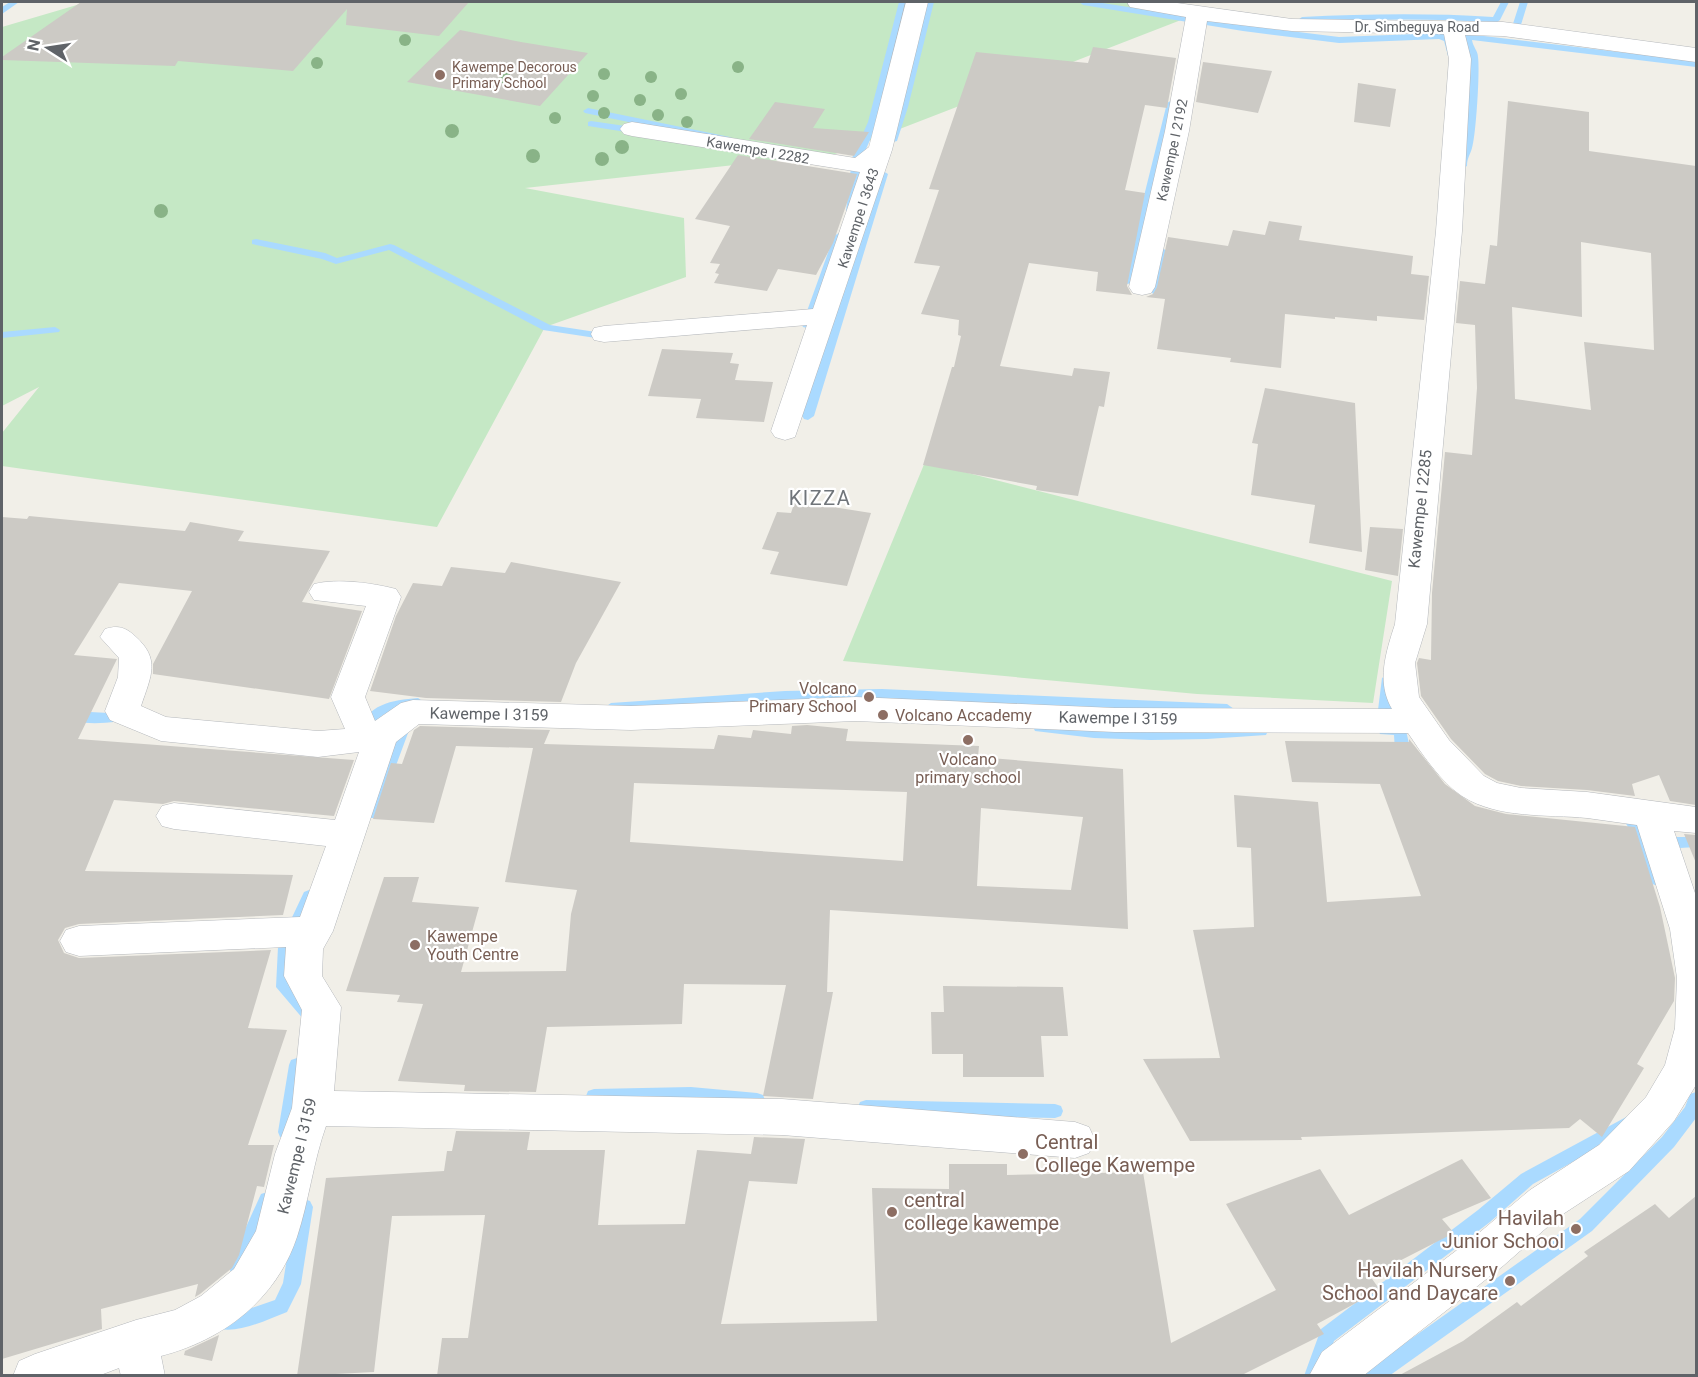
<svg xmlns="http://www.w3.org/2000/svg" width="1698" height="1377" viewBox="0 0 1698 1377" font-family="Roboto,sans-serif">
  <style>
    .green { fill: #c5e8c5 }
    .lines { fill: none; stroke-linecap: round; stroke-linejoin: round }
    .stream { fill: #aadaff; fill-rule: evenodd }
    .building { fill: #cccac5; fill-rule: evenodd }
    .minor-casing { stroke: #b5b8bc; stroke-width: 1 }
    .minor { fill: #fff; fill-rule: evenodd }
    .tree { fill: #89b387 }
    .education-dot { fill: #8d6e63; stroke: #fff; stroke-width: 2 }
    .labels { text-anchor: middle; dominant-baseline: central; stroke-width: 4.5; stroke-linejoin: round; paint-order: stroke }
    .far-street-label { font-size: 14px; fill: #5f6368; stroke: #fff }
    .far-education-label { font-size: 14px; fill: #785e54; stroke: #fff; text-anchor: start }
    .street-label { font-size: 16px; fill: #5f6368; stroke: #fff }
    .education-label { font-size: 16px; fill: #785e54; stroke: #fff; text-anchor: start }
    .quarter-label { font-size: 20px; letter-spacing: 1.5px; fill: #70757a; stroke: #fff }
    .near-education-label { font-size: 20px; fill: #785e54; stroke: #fff; text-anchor: start }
  </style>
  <rect width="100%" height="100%" fill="#f1efe8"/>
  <path class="green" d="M87,2H1154L1181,20L835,154L525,188L684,218L686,277L545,327L437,527L2,466V433L39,387L2,406V27Z
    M925,462L1392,581L1373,703L1197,694L843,661Z"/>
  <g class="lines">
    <path class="stream" d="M10,2H19L2,14V7Z
      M899,2H907L878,122L862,158L856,211L851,214L846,211L852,158L868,122Z
      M926,2H934L908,107L897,141L889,143L887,141L898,107Z
      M1079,2H1096L1243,25L1339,37L1441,33L1451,38L1456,54L1448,56L1444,41L1439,39L1339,43L1243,31L1083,5Z
      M1501,2H1509L1500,20L1496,23C1431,18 1367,19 1302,23L1298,20L1302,17C1366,14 1429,13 1493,17Z
      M1520,2H1528L1520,28L1528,30L1529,32L1525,35L1511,30Z
      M1467,34L1696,61V67L1472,40C1473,47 1478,51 1478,57C1480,71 1476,135 1472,148C1470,155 1467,158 1467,166L1462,169L1457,166C1457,157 1462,152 1463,144C1466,116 1470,87 1469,59C1469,52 1463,46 1463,37Z
      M1172,100L1177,103L1133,281L1128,284L1124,283L1123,281L1167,103Z
      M588,108L730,137L735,140L730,143L585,113L583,111Z
      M591,121L639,128L644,131L639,134L588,126V122Z
      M883,171L888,174L814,416L808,420L804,419L802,416L878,174Z
      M839,233L844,236L812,325L807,328L803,327L802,325L834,236Z
      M256,239L325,253L337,258L390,244L394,245L550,325L609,334L615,337L609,340L543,330L389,250L336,264L322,259L252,244V240Z
      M1162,248L1167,251L1162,293L1157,296L1152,293L1157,251Z
      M55,327L60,330L59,332L2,338V332Z
      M1389,673L1396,678L1391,715L1384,720L1367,719L1365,715L1367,711L1378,710L1382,678Z
      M882,689L1227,704L1234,709L1227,714L882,699L785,701L611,713L604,708L611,703L785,691Z
      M418,698L425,703L423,706L393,711L383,715L375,724L371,737H361L359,733C366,704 392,700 418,698Z
      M127,710L132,711L134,715L132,719C118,723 73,727 64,716L71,711L109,713Z
      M404,720L411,725L378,814L376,818H366L364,814L397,725Z
      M1040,722C1114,731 1187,731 1261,726L1266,727L1268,731L1266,735L1207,739L1151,740L1094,738L1035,731L1033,727Z
      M1385,725L1405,726L1412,757L1410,761H1400L1395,751L1394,735L1380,734L1378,730L1380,726Z
      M1622,807C1645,815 1654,858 1662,879L1660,883L1655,885L1650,883L1648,879L1627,825L1615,813L1617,809Z
      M1671,837H1696V847L1680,848L1682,854L1680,858H1670L1664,843L1666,839Z
      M309,890L314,892L316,896L294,947L292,985L316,1010L318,1015L316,1020L310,1022L304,1020L276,987L278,947L304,892Z
      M297,1058L303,1060L305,1065L294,1132L292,1137L286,1139L280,1137L278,1132L289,1065L291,1060Z
      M691,1087L757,1093L763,1095L765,1100L763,1105L757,1107L691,1101L594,1103L588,1101L586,1096L588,1091L594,1089Z
      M1696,1092V1118L1674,1147L1592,1231L1389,1376H1364L1367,1370L1580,1219L1662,1137L1685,1107L1690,1094Z
      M866,1100L1055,1104L1061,1106L1063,1111L1061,1116L1055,1118L866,1114L860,1112L858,1107L860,1102Z
      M1628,1116L1634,1118L1636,1123L1634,1128L1533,1184L1490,1222L1334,1341L1322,1376H1304L1321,1329L1478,1210L1521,1174Z
      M267,1192L273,1194L276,1200L243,1272L237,1274L231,1272L228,1266L231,1260L261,1194Z
      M304,1199L310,1201L313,1207L301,1284L287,1312C266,1320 235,1336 213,1327L210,1321L213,1315L249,1309L275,1300L283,1283L295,1207L298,1201Z"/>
  </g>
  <path class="building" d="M81,2H469L439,36L346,25L347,9L293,71L178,61L175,66L2,60V57Z
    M460,30L521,42L588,53L540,106L407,82Z
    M1093,47L1176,58L1167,108L1145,105L1125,190L1145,193L1127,286L1132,295L1096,291L1098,272L1029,263L1000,366L1072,376L1074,368L1110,372L1104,407L1099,406L1078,496L1036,490L1037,486L923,465L952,367H954L961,336L958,335L959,320L921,314L940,266L914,263L939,190L929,189L976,52L1088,63Z
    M1203,62L1272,71L1258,113L1196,102Z
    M1358,83L1396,89L1390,127L1354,122Z
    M1508,101L1589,112V151L1696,166V805L1670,801L1659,775L1632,784L1635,796L1587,790L1521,786L1498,781L1485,774L1451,739L1421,696L1417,663L1419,658L1431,660L1432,593L1445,452L1472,455L1477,388L1475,325L1456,323L1460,281L1485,284L1490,245L1497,246ZM1581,242L1651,253L1654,350L1584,342L1591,410L1515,399L1512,307L1582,317Z
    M775,102L825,109L813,128L869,132L854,156L749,139Z
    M738,155L857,174L833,243L816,275L778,269L767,291L714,283L719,274L715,273L720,264L710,263L730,226L695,219Z
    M1269,221L1302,226L1299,240L1413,256L1411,274L1429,276L1424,320L1377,316V321L1335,317V319L1285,314L1281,368L1230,362L1231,358L1157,349L1165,299L1146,297L1153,294L1157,287L1168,237L1228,246L1233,230L1265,235Z
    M662,349L733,353L730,363L739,364L735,380L773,382L764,422L696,418L701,399L648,396Z
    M1265,388L1355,403L1362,552L1309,543L1315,505L1251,495L1258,444L1252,443Z
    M795,501L871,513L847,586L770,574L779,552L762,549L777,512L791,513Z
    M29,516L185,531L190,522L244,531L238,541L330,551L302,602L362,611L329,699L153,674V664L192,591L119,583L74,655L117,659L78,739L354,760L334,816L174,801L163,804L114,800L85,871L293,875L283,915L79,924L65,928L58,940L64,953L79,958L271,950L248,1028L287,1030L248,1145H274L264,1187L257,1186L239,1255L232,1268L200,1294L195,1297L198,1284L101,1309L102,1329L2,1359V517L27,519Z
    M1370,527L1403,529L1398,576L1365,570Z
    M511,562L621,582L576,663L561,702L426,698L370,691L396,616L413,583L442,586L451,567L505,573Z
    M807,725L848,729L846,741L979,746L978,757L1123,769L1128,929L830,910L827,992H833L813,1099L763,1096L786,985L684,984L682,1024L547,1027L536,1092L464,1091L465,1085L398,1081L423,1004L397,1002L400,995L346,991L384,877H419L412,902L479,907L461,972L566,971L571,914L577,890L505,882L533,748L456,746L434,823L373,819L391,763L402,764L414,730L420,726L550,730L544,744L714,749L718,735L751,738L753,730L791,734L792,726ZM634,783L907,792L903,861L630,842ZM981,808L1083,817L1071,890L977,886Z
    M1409,739L1445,784L1475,806L1506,814L1635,827L1660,907L1675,978L1674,1001L1637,1064L1644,1068L1602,1137L1580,1119L1569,1128L1301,1137L1302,1140L1190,1141L1143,1059L1220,1058L1193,930L1254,927L1251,848L1237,847L1234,795L1318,802L1327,902L1421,896L1380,784L1292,782L1285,741L1409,742Z
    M1684,834L1696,835V863Z
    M943,986L1063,987L1068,1036H1041L1044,1077H963V1054H932L931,1012H944Z
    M456,1131L530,1132L527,1150H605L598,1225L685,1224L697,1150L751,1154L754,1137L805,1139L797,1184L749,1181L721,1324L877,1321L872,1188L949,1189V1164H1007V1175L1143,1172L1171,1343L1276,1290L1226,1204L1320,1169L1349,1215L1462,1159L1491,1198L1442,1219L1454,1233L1370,1276L1380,1290L1317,1324L1324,1334L1240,1376H437L442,1338H468L485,1215L392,1216L374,1372L297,1376L326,1178L444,1171L447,1151H452Z
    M1696,1196V1376H1398L1463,1341L1517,1302L1521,1306L1588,1256L1584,1252L1655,1204L1669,1218Z
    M219,1335L212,1361L184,1355L185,1351Z"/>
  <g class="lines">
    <g class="minor-casing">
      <path id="minor" d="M906,2H928L892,150L795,437L785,440L775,437L771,431L807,325L604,342L594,340L591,334L594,328L604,326L813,309L860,172L632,136L624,134L620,129L624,124L632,122L855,158L869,147Z
        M1127,2H1170L1292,19L1503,22L1696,48V62L1503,36L1465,35L1471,59L1462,231L1427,624L1415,663L1419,697L1449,740L1484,776L1497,783L1521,788L1587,792L1696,807V833L1674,831L1696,896V1085L1674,1121L1629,1171L1560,1216L1503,1266L1363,1376H1309L1322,1352L1473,1238L1530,1190L1599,1145L1646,1097L1665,1065L1675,1028L1677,978L1670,929L1637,825C1620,823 1604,820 1587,818C1546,814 1498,819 1462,796C1440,781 1423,755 1408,733L1115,732L856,721L631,730L419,724L396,742L333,931L323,949L322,976L341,1007L334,1091L782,1099L1075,1122L1089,1127L1095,1140L1089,1153L1075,1158L782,1135L326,1126C313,1162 309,1201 297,1237C276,1300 223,1340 161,1356L165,1376H121L119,1368L98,1376H13L19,1361L35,1354L136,1320L175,1310L201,1296L234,1269L256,1231L275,1154L292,1108L302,1010L284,976L286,947L79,956L66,952L60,941L66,930L79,926L300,917L326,846L174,829L162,826L156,816L162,806L174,803L335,820L359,752L318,757L161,741L110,720L105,711L118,677L119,658L100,637L105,629C118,625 125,627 135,636C161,659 151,676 141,706L166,717L318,731L345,729L331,697L366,606L314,600L309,592L314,584C337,578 373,583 396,589L401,597L365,697L375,721L401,703L413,700L631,706L856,697L1115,708L1392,709C1376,682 1386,652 1395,624L1436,231L1449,59L1444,34L1292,31L1207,21L1189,131L1155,287L1151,293L1142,295L1133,293L1129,287L1165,131L1186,17L1130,7Z"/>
    </g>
    <use href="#minor" class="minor"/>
  </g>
  <g class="tree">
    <circle cx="405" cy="40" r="6"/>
    <circle cx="317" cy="63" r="6"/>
    <circle cx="738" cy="67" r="6"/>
    <circle cx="604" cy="74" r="6"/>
    <circle cx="651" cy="77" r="6"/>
    <circle cx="505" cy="78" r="6"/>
    <circle cx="681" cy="94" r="6"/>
    <circle cx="593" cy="96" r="6"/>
    <circle cx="640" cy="100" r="6"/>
    <circle cx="604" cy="113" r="6"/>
    <circle cx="658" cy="115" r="6"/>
    <circle cx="555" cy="118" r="6"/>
    <circle cx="687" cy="122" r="6"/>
    <circle cx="452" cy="131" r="7"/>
    <circle cx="622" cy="147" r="7"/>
    <circle cx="533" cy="156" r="7"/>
    <circle cx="602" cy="159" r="7"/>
    <circle cx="161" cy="211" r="7"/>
  </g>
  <g class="education-dot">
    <circle cx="440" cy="75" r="6"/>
    <circle cx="869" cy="697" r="6"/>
    <circle cx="883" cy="715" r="6"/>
    <circle cx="968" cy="740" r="6"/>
    <circle cx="415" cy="945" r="6"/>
    <circle cx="1023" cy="1154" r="6"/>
    <circle cx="892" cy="1212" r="6"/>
    <circle cx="1576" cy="1229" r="6"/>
    <circle cx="1510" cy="1281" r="6"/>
  </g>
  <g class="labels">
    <g class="far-street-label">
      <text x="1417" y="27">Dr. Simbeguya Road</text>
      <text transform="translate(758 150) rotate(10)">Kawempe I 2282</text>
      <text transform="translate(1172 150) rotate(-78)">Kawempe I 2192</text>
      <text transform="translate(858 218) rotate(-72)">Kawempe I 3643</text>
    </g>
    <g class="far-education-label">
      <text x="452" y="67">Kawempe Decorous<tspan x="452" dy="16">Primary School</tspan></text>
    </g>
    <g class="street-label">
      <text transform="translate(1420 509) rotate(-84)">Kawempe I 2285</text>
      <text transform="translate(489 714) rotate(1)">Kawempe I 3159</text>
      <text transform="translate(1118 718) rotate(1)">Kawempe I 3159</text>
      <text transform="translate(297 1156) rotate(-76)">Kawempe I 3159</text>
    </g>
    <g class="education-label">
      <text x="857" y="688" text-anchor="end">Volcano<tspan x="857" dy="18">Primary School</tspan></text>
      <text x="895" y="715">Volcano Accademy</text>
      <text x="968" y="759" text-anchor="middle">Volcano<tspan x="968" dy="18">primary school</tspan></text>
      <text x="427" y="936">Kawempe<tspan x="427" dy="18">Youth Centre</tspan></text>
    </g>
    <g class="quarter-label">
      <text x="820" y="498">KIZZA</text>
    </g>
    <g class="near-education-label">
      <text x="1035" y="1142">Central<tspan x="1035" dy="23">College Kawempe</tspan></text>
      <text x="904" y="1200">central<tspan x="904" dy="23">college kawempe</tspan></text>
      <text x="1564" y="1218" text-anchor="end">Havilah<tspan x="1564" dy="23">Junior School</tspan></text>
      <text x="1498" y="1270" text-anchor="end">Havilah Nursery<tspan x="1498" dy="23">School and Daycare</tspan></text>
    </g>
  </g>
  <rect width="1698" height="1377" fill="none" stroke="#5f6368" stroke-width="6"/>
  <g transform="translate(48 48) rotate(282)" stroke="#ffffff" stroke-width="4.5" paint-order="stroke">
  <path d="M0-4.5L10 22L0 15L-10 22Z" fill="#5f6368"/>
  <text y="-9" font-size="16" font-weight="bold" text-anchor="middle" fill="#5f6368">N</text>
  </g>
</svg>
